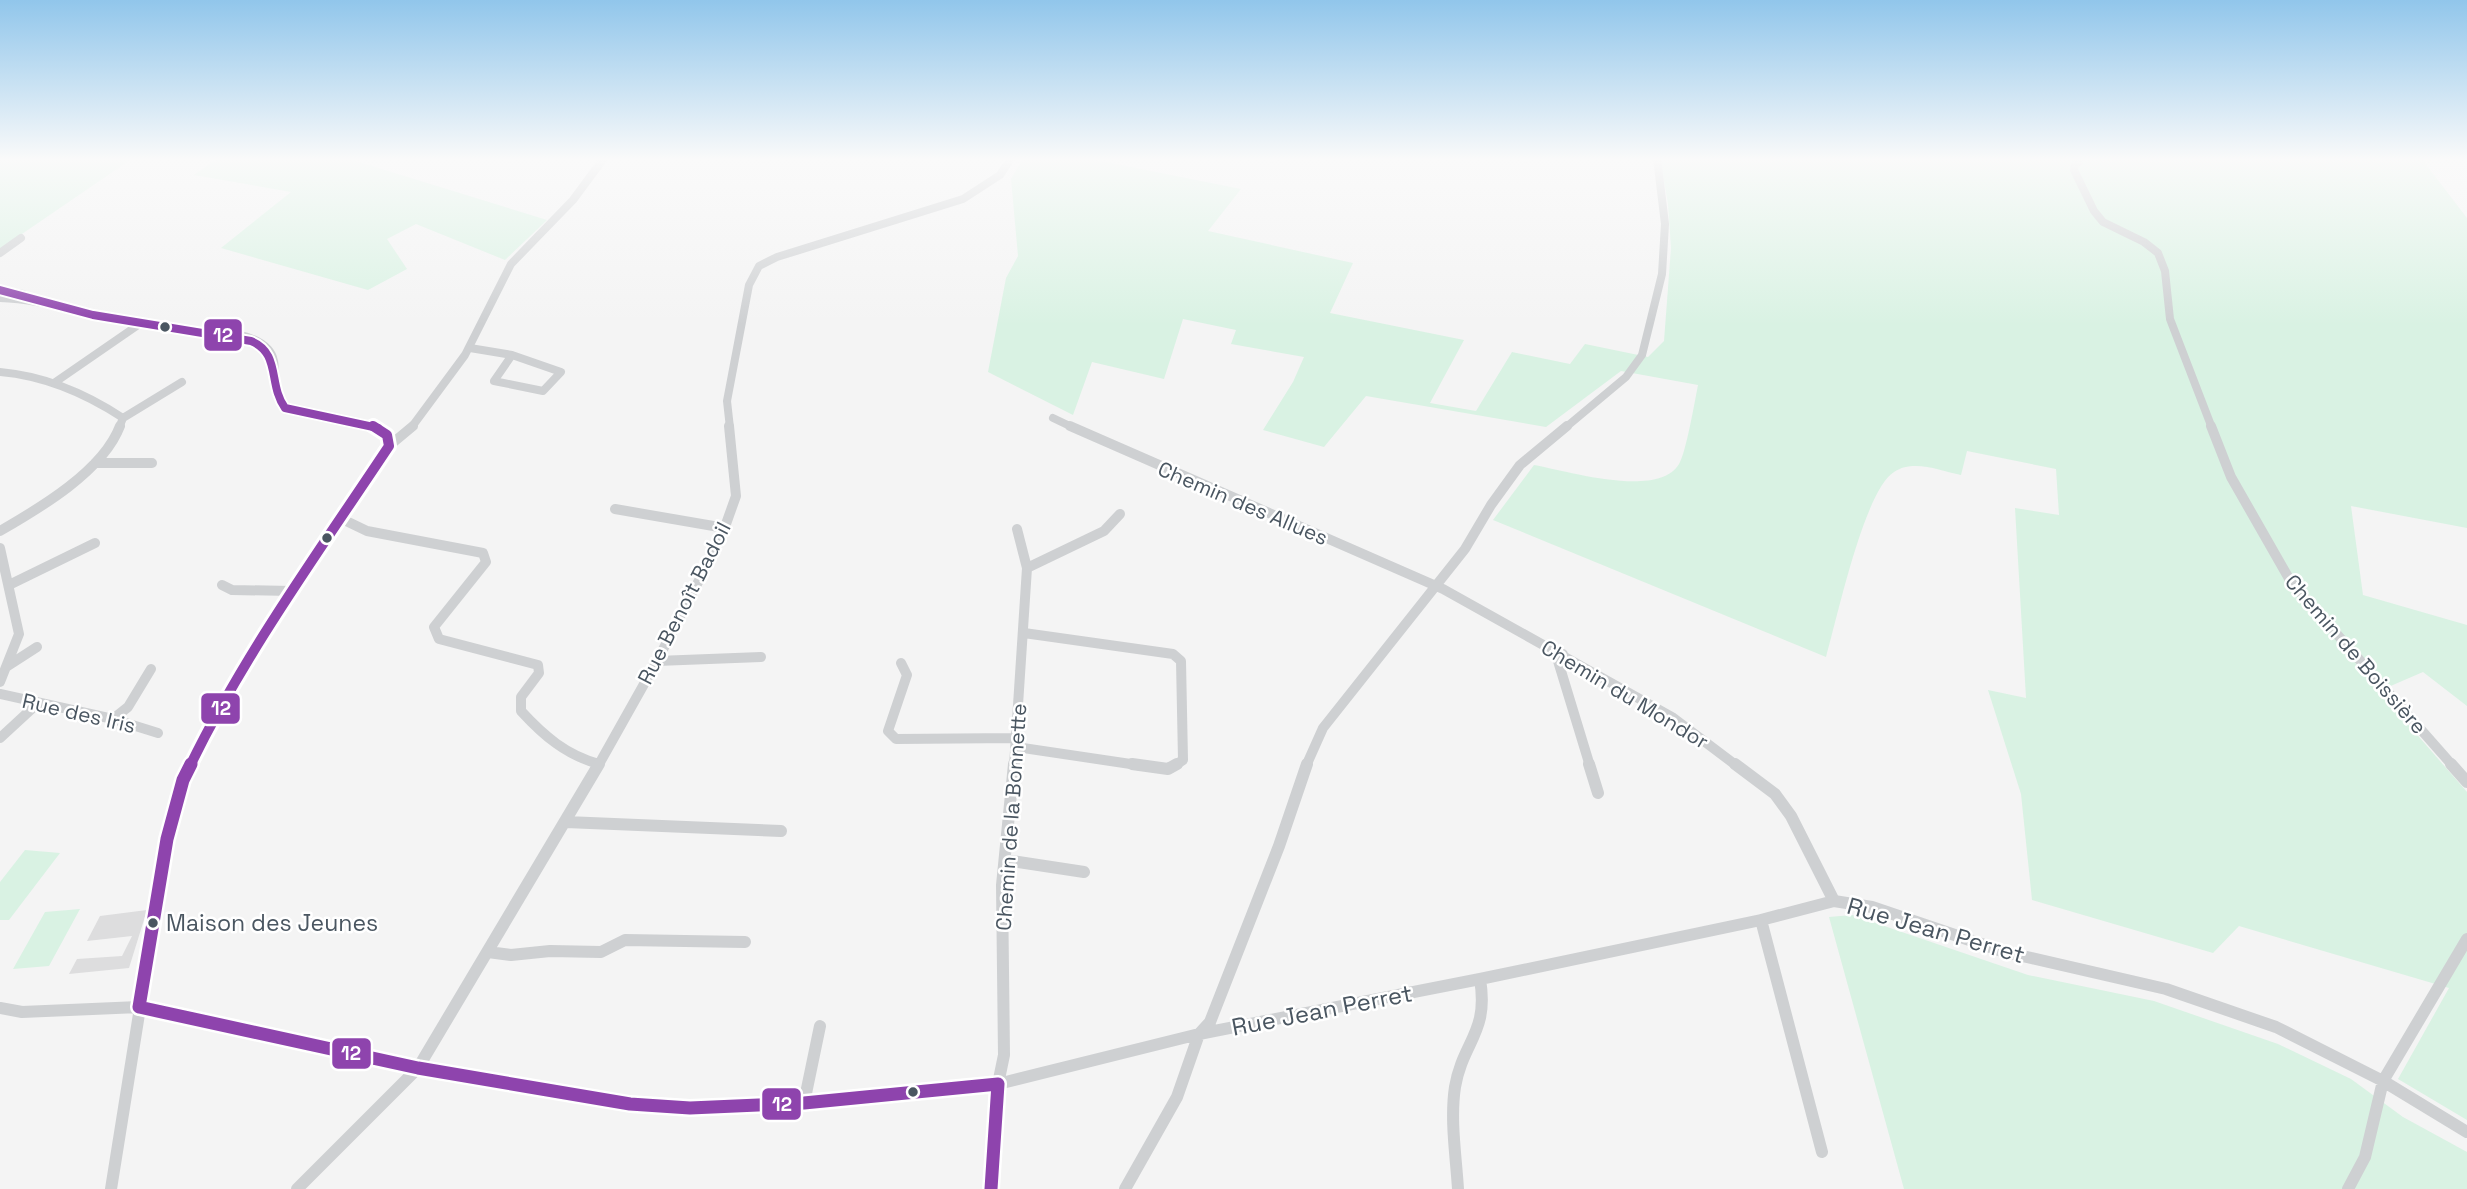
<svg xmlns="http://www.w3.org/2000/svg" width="2467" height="1189" viewBox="0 0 2467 1189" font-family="'Space Grotesk',sans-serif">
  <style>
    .green { fill: #d9f2e3 }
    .building { fill: #ddddde }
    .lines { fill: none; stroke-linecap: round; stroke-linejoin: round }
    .minor-far2 { stroke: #ced0d2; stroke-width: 8 }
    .minor-far1 { stroke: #ced0d2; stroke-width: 10 }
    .minor { stroke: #ced0d2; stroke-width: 12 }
    .bus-1-far2-casing { stroke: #fff; stroke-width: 12 }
    .bus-1-far1-casing { stroke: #fff; stroke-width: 16 }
    .bus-1-casing { stroke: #fff; stroke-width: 18 }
    .bus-1-far2 { stroke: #8e44ad; stroke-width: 8 }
    .bus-1-far1 { stroke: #8e44ad; stroke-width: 10 }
    .bus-1 { stroke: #8e44ad; stroke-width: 13 }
    .bus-dot { fill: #4a5661; stroke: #fff; stroke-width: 2.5 }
    .labels { text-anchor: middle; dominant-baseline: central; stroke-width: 5; stroke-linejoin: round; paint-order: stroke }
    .street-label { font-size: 21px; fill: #4a5661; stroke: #fff }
    .near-bus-label { font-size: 23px; fill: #4a5661; stroke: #fff; text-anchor: start }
    .near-street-label { font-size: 24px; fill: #4a5661; stroke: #fff }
    .line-badge { stroke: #fff; stroke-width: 2.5 }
    .badge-label { font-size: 19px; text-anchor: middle; font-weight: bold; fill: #fff }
  </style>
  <rect width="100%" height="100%" fill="#f4f4f4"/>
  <path class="green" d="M0,158H133L0,249Z
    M218,158H346L547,220L505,260L416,224L387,239L407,269L368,290L221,248L291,192L194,175Z
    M1023,158H1086L1241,189L1208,231L1353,263L1330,313L1464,340L1430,403L1476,411L1512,352L1570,364L1585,344L1648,357L1664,341L1671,248L1668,204L1660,158H2421L2467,218V528L2351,506L2363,595L2467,625V706L2423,672L2379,691L2467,792V1120L2398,1079L2449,988L2239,926L2213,953L2032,900L2021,794L1988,690L2026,698L2015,508L2059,515L2056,469L1967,451L1961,475C1940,471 1914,459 1894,472C1864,491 1837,619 1826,657L1493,520L1534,465C1568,471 1658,499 1679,464C1686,453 1695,400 1698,385L1621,371L1546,427L1366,396L1324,447L1263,430L1293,382L1304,357L1231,344L1236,330L1183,319L1164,379L1092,362L1073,415L988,372L1006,278L1018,256L1011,179Z
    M25,850L60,853L9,920H0V882Z
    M80,909L49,966L13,969L45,912Z
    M1852,915L2028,975L2154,1001L2278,1044L2351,1079L2403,1117L2467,1152V1189H1904L1829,917Z"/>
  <path class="building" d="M147,910L129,968L69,974L77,959L122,956L132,936L87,941L100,916Z"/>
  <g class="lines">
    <path class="minor-far2" d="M2079,162L2075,164L2074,170L2094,211L2103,222L2144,242L2158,253L2165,271L2170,319L2212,428
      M0,253L21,238
      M0,290L23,294
      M0,298C34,299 67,309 100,316C132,323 164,327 196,331C219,333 251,331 268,349C283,365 265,388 285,408L378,428
      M470,348L512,355
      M512,355L561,372L543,391L494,381Z
      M0,372C46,376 85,393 123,418L119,428
      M54,383L141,323
      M123,418L182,382
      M1053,418L1074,428
      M411,428L465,355L511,264L573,200L604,158
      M730,428L727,401L749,285L759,266L777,257L963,199L1000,175L1011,158
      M1565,428L1626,377L1642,355L1662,274L1665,224L1657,158"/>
    <path class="minor-far1" d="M373,426L387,435L389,446
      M1070,426L1443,589L1672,717L1737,766
      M2211,426L2231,477L2291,582L2453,766
      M95,463H152
      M615,509L725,528
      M342,519L367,531L483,553L486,562L434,627L439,639L538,665L539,673L521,697V711C544,736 566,755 599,764
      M0,531C40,508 103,471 120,426
      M0,548L19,634L0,682
      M1027,568L1104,531L1120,514
      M9,585L95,543
      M222,585L232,590L292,591
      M1024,633L1173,654L1181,661L1183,760L1174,766
      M1563,654L1558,661L1590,766
      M657,661L761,657
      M901,663L907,675L888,731L896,739L1017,738
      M6,667L37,647
      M0,694L113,719L158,733
      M113,719L128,707L151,669
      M0,738L38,703
      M1016,747L1144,766
      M190,766L199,745L292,591L389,446L413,426
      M598,766L657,661L721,538L736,496L729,426
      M1014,766L1027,568L1017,529
      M1306,766L1323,728L1465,549L1491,505L1520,465L1567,426"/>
    <path class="minor" d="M1132,764L1168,769L1177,764
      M1589,764L1598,793
      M1735,764L1775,794L1791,816L1834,901
      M2451,764L2467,782
      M566,822L781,831
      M1005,860L1084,872
      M1761,920L1822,1152
      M488,952L511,955L550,951L601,952L625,940L745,942
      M0,1008L22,1012L139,1007L418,1068L630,1104L690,1108L804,1103L998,1084L1199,1034L1480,979L1761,920L1834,901L1872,907L2005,952L2166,989L2276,1027L2383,1081L2467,1132
      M804,1103L820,1026
      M111,1189L167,839L183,780L190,764
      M297,1189L418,1068L599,764
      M991,1189L998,1084L1004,1055L1002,885L1014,764
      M1125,1189L1177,1097L1199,1034L1210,1022L1279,846L1307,764
      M1458,1189C1456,1156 1450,1120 1455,1087C1463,1041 1489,1033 1480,979
      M2348,1189L2365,1157L2383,1081L2467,939"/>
    <g class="bus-1-far2-casing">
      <path id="bus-1-far2" d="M0,290L93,315L251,341C281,353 268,385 285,408L378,428"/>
    </g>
    <g class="bus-1-far1-casing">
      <path id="bus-1-far1" d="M373,426L387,435L389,446
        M190,766C245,653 320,550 389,446"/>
    </g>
    <g class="bus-1-casing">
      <path id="bus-1" d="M139,1007L418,1068L630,1104L690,1108L804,1103L998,1084
        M139,1007L167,839L183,780L191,764
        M991,1189L998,1084"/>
    </g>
    <use href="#bus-1-far2" class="bus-1-far2"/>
    <use href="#bus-1-far1" class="bus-1-far1"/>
    <use href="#bus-1" class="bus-1"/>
  </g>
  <linearGradient id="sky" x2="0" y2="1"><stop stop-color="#91c6eb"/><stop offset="0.49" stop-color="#fafafa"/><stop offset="1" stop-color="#fafafa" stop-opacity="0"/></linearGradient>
  <rect width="2467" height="325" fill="url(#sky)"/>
  <g class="bus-dot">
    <circle cx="165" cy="327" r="6"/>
    <circle cx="327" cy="538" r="6"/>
    <circle cx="153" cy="923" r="6"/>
    <circle cx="913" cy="1092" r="6"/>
  </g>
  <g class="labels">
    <g class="street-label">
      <text transform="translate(1243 503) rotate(23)">Chemin des Allues</text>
      <text transform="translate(684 603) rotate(-63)">Rue Benoît Badoil</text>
      <text transform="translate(2356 654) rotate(49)">Chemin de Boissière</text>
      <text transform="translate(1625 694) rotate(31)">Chemin du Mondor</text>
      <text transform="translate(79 713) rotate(13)">Rue des Iris</text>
      <text transform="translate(1011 817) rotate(-86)">Chemin de la Bonnette</text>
    </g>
    <g class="near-bus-label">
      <text x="166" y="923">Maison des Jeunes</text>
    </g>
    <g class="near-street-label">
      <text transform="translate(1936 930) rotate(16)">Rue Jean Perret</text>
      <text transform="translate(1322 1010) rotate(-11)">Rue Jean Perret</text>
    </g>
  </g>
  <g class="line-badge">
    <rect x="203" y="318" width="40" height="34" rx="7" fill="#8e44ad"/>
    <rect x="200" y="692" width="41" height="33" rx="7" fill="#8e44ad"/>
    <rect x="331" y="1037" width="41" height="33" rx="7" fill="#8e44ad"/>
    <rect x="761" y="1087" width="41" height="34" rx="7" fill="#8e44ad"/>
  </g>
  <g class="badge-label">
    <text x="223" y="342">12</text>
    <text x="221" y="715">12</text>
    <text x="351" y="1060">12</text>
    <text x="782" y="1111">12</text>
  </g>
</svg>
